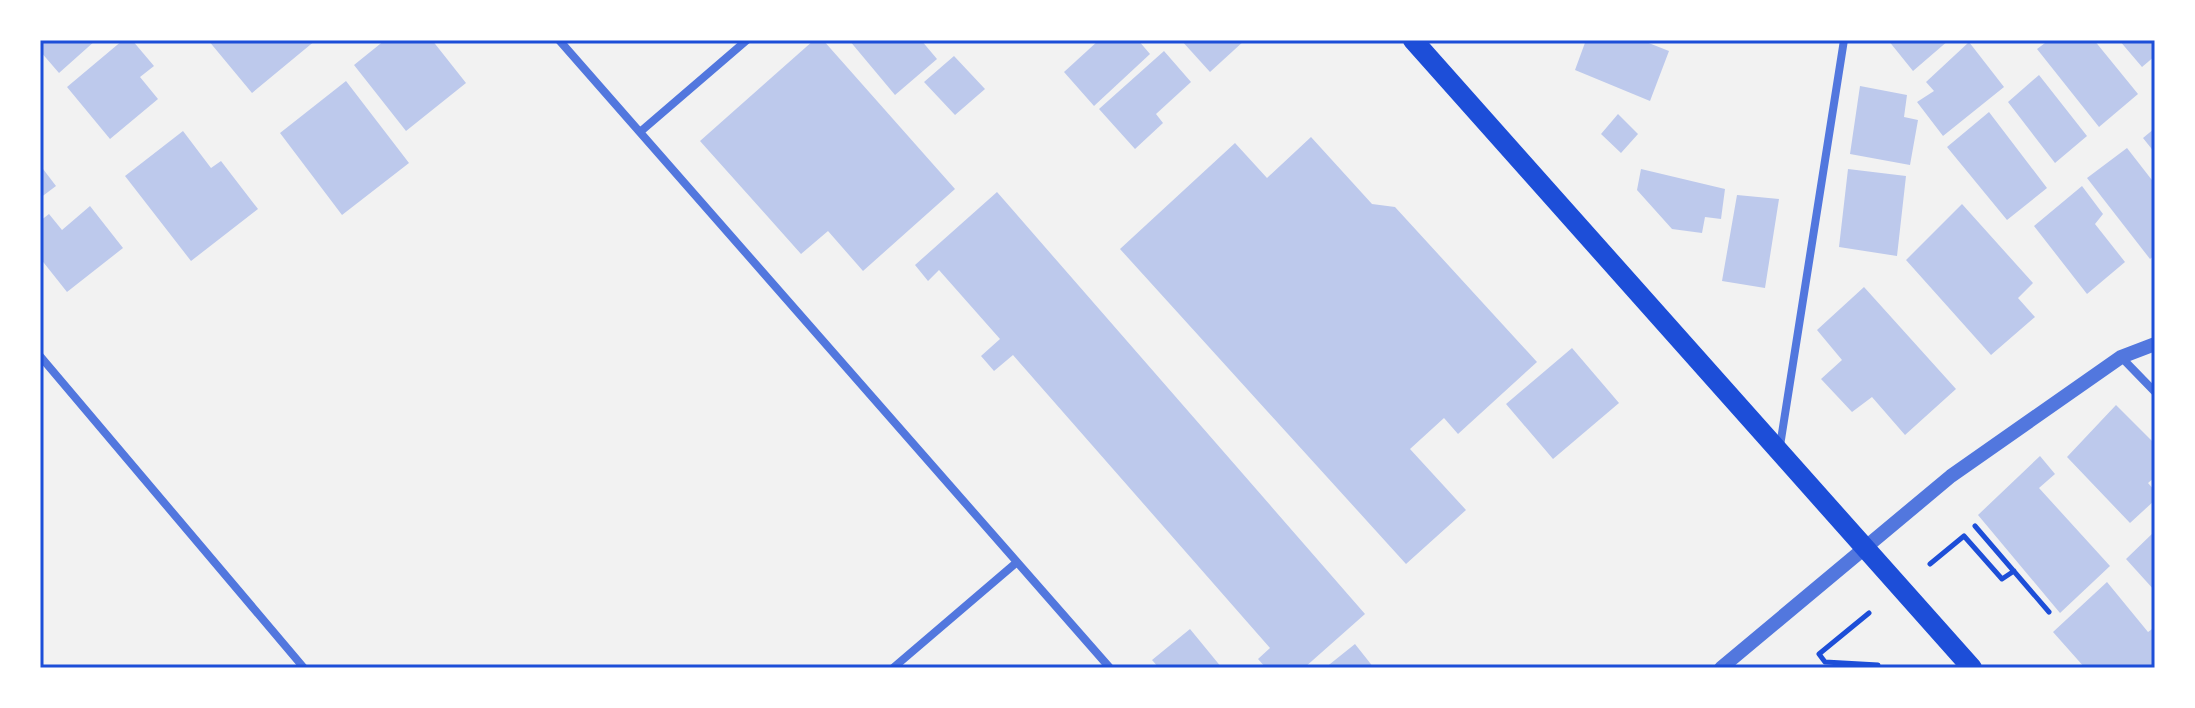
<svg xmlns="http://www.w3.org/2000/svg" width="2195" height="708" viewBox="0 0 2195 708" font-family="Montserrat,sans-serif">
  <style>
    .building { fill: #bdc9ec }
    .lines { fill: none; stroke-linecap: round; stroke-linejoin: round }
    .path { stroke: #1d4ed8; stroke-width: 5 }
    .minor { stroke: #5277de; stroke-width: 8 }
    .tertiary { stroke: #5277de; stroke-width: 14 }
    .primary { stroke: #1d4ed8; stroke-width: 20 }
    .neatline { fill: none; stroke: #1d4ed8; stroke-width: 3 }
  </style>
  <rect width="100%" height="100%" fill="#f2f2f2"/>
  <path class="building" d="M40,40H96L59,73L40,51Z
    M123,40H132L154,66L140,77L158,99L110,139L67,87Z
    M208,40H316L252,93Z
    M385,40H432L466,83L406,131L354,65Z
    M814,40H823L955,189L863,271L828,231L801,254L700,141Z
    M849,40H921L937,59L895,95Z
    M1099,40H1138L1150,54L1094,106L1064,72Z
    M1181,40H1245L1210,72Z
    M1586,40H1641L1669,51L1650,101L1575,70Z
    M1888,40H1949L1913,71Z
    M2049,40H2094L2138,94L2099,127L2037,49Z
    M2119,40H2155V56L2142,67Z
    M1969,42L2004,87L1943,136L1917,102L1934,91L1926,82Z
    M1164,51L1191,82L1156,114L1163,123L1135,149L1099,109Z
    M954,56L985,89L955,115L924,82Z
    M2039,75L2087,136L2055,163L2008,102Z
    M346,81L409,163L342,215L280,133Z
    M1860,86L1907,95L1904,117L1918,120L1910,165L1850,154Z
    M1989,112L2047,188L2007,220L1947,147Z
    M1618,114L1638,134L1621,153L1601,134Z
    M2155,128V153L2143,138Z
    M183,131L211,168L221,161L258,209L191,261L125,176Z
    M1311,137L1372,204L1395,207L1537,362L1458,434L1444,418L1410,449L1466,510L1406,564L1120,249L1235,143L1267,178Z
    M2127,148L2155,184V255L2150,259L2087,178Z
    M40,165L56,186L40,198Z
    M1641,169L1725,189L1721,219L1705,217L1702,233L1672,229L1637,190Z
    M1848,169L1906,176L1897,256L1839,247Z
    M2082,186L2103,214L2095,224L2125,262L2087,294L2034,226Z
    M997,192L1365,614L1304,668H1266L1258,659L1270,648L1013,355L994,371L981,356L1000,339L939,270L928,281L915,265Z
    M1737,195L1779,199L1765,288L1722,281Z
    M1962,204L2033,283L2018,298L2035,317L1991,355L1906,260Z
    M90,206L123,248L67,292L40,258V221L49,214L62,230Z
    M1864,287L1956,389L1905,435L1872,397L1852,412L1821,379L1842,360L1817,330Z
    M1572,348L1619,403L1553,459L1506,404Z
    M2116,405L2155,444V477L2148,483L2155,491V500L2130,523L2067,457Z
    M2040,456L2055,474L2039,488L2110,566L2060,613L1978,515Z
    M2155,531V591L2126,559Z
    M2107,582L2148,632L2155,627V668H2085L2053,632Z
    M1190,629L1222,668H1159L1152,660Z
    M1355,644L1374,668H1325Z"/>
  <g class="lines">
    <path class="path" d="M1975,526L2049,612
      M1930,564L1964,536L2002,579L2014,571
      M1869,613L1819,654L1825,662L1878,665V668"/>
    <path class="minor" d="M559,40L1110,668
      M640,132L747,40
      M40,356L304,668
      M2121,357L2155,392
      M1780,446L1844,40
      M893,668L1017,562"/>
    <path class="tertiary" d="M1721,668L1951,476L2121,357L2155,344"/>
    <path class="primary" d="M1413,40L1972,668"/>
  </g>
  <rect width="2195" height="708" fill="none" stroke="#ffffff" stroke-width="84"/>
  <rect x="42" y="42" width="2111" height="624" class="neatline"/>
</svg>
